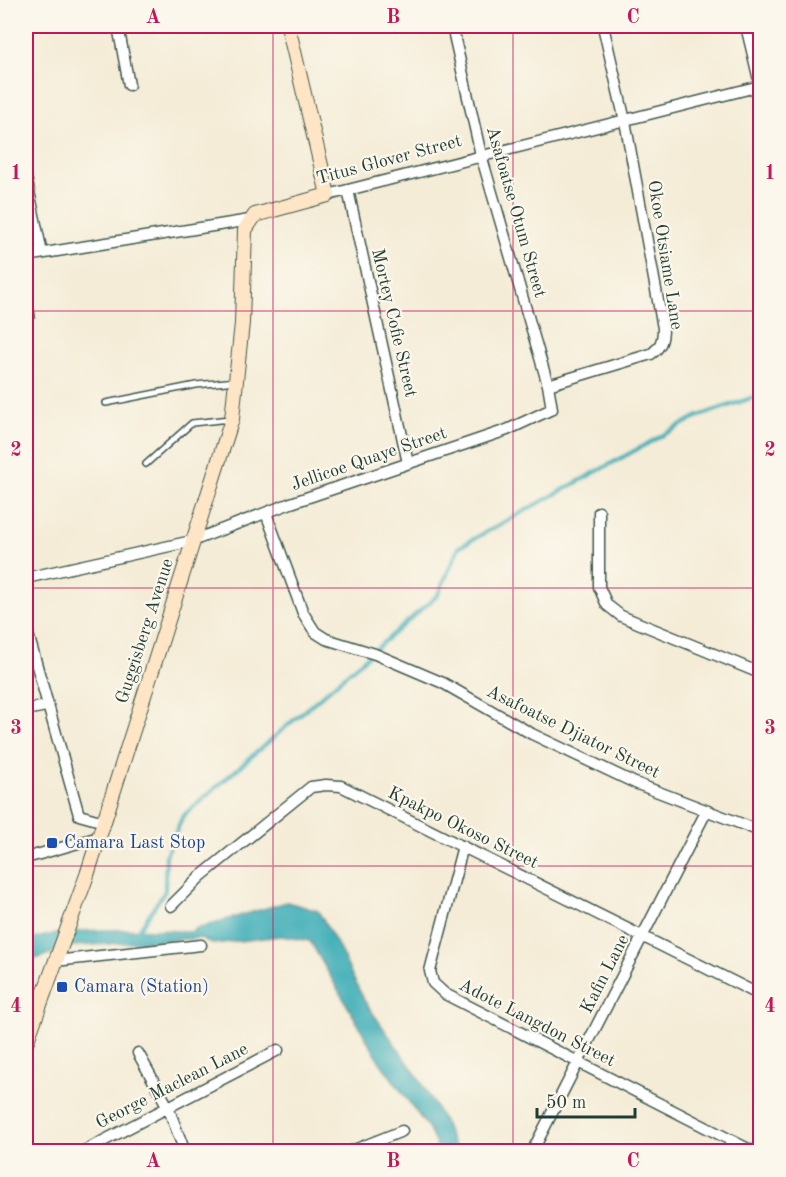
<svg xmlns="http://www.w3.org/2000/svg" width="786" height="1177" viewBox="0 0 786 1177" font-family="'Old Standard TT',serif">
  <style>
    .water { fill: #3dadb7; stroke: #2e7576; stroke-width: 1.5 }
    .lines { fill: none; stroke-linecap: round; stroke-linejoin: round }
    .stream { stroke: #3dadb7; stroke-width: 4 }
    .service-casing { stroke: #3f574c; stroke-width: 8 }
    .minor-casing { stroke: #3f574c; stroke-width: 13 }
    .secondary-casing { stroke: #3f574c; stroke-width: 16 }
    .service { stroke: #fff; stroke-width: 5 }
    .minor { stroke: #fff; stroke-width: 10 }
    .secondary { stroke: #fee5c5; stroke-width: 14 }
    .grid { fill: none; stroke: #c2185b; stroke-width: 1.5; stroke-opacity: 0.55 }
    .transit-dot { fill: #1a4fb4; stroke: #fbf7ec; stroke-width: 2 }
    .labels { text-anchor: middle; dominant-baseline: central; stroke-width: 4.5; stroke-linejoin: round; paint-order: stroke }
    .street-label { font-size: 18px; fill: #1f3d34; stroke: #fbf7ec }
    .transit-label { font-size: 18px; fill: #164399; stroke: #fbf7ec; text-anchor: start }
    .neatline { fill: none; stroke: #c2185b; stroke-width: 2 }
    .grid-label { font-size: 20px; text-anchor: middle; font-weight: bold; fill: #c2185b }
  </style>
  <rect width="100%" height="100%" fill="#fbf7ec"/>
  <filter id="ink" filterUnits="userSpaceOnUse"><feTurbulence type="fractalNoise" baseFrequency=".0167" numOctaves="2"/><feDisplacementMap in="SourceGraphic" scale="12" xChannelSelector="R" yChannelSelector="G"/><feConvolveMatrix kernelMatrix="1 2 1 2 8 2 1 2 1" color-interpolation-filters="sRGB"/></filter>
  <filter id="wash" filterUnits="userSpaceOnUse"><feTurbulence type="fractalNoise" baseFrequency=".008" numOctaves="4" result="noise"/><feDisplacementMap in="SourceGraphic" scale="24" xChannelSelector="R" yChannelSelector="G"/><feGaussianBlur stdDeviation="1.35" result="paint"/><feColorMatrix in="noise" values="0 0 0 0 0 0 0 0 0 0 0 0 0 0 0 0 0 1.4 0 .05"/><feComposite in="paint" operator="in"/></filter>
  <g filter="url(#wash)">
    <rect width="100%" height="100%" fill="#f4ecd7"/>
    <path class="water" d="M287,902L318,911L336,942L365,1002L418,1077L443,1120L456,1151H439L428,1128L380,1062L310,941L281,936L213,944L201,938L73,946L26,962V942C57,926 155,929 193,932L194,929Z"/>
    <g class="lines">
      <path class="stream" d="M138,931L165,891L166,855L183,816L438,595L459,547L696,417L760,395"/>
    </g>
  </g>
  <g filter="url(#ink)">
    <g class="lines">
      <g class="service-casing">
        <path id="service" d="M26,287L32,316
          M106,403L196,385L236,381
          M146,464L192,423L230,419
          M26,1008L39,1002"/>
      </g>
      <g class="minor-casing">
        <path id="minor" d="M118,26L129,85
          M746,26L760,84
          M26,177L42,253
          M348,190L408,463
          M328,195L760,86
          M26,256L250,220
          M548,385L651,354C661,347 663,340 663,328L625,121L603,26
          M599,512V587L607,605L621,616L760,673
          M266,513L303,613L315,632L326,639L375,654L443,683L532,734L635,783L760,831
          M26,578L192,541L291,503L507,430L552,409L548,385L481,155L452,26
          M26,627L79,815L104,822
          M26,710L46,706
          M463,846L430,971L433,983L445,994L754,1152
          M26,858L99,837
          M171,906L201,876L311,787L326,785L341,786L760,995
          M55,961L201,945
          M138,1053L168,1107L185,1152
          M82,1152L278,1050
          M349,1152L402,1131
          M532,1152L706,812"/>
      </g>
      <g class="secondary-casing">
        <path id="secondary" d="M26,1043L87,875L232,419L242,323L245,230L255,215L328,195L288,26"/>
      </g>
      <use href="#service" class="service"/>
      <use href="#minor" class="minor"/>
      <use href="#secondary" class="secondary"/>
    </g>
  </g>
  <path class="grid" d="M273,26V1152M513,26V1152M26,311H760M26,588H760M26,866H760"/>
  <g class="transit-dot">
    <rect x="46" y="837" width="12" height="12" rx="3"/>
    <rect x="56" y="981" width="12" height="12" rx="3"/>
  </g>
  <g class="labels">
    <g class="street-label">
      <text transform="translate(389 160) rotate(-15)">Titus Glover Street</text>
      <text transform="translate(516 212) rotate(74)">Asafoatse Otum Street</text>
      <text transform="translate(665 255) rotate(81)">Okoe Otsiame Lane</text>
      <text transform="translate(394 323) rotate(77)">Mortey Cofie Street</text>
      <text transform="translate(369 459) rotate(-19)">Jellicoe Quaye Street</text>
      <text transform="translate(145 631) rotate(-72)">Guggisberg Avenue</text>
      <text transform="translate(573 732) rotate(26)">Asafoatse Djiator Street</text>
      <text transform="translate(463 828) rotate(26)">Kpakpo Okoso Street</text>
      <text transform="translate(605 974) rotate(-63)">Kafin Lane</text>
      <text transform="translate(537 1023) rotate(27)">Adote Langdon Street</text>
      <text transform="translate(172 1086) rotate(-27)">George Maclean Lane</text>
    </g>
    <g class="transit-label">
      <text x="64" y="843">Camara Last Stop</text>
      <text x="74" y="987">Camara (Station)</text>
    </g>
  </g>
  <rect width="786" height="1177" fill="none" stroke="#fbf7ec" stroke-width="66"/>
  <path d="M537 1108v9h98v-9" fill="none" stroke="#1f3d34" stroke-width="3"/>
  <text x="546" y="1108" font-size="18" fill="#1f3d34" stroke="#fbf7ec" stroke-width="4.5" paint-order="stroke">50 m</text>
  <rect x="33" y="33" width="720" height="1111" class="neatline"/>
  <g class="grid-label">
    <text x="153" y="23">A</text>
    <text x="393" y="23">B</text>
    <text x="633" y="23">C</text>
    <text x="16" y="179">1</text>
    <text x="770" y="179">1</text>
    <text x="16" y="456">2</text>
    <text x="770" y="456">2</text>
    <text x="16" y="734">3</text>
    <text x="770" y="734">3</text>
    <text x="16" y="1012">4</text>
    <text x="770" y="1012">4</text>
    <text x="153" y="1167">A</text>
    <text x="393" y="1167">B</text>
    <text x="633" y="1167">C</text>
  </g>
</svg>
